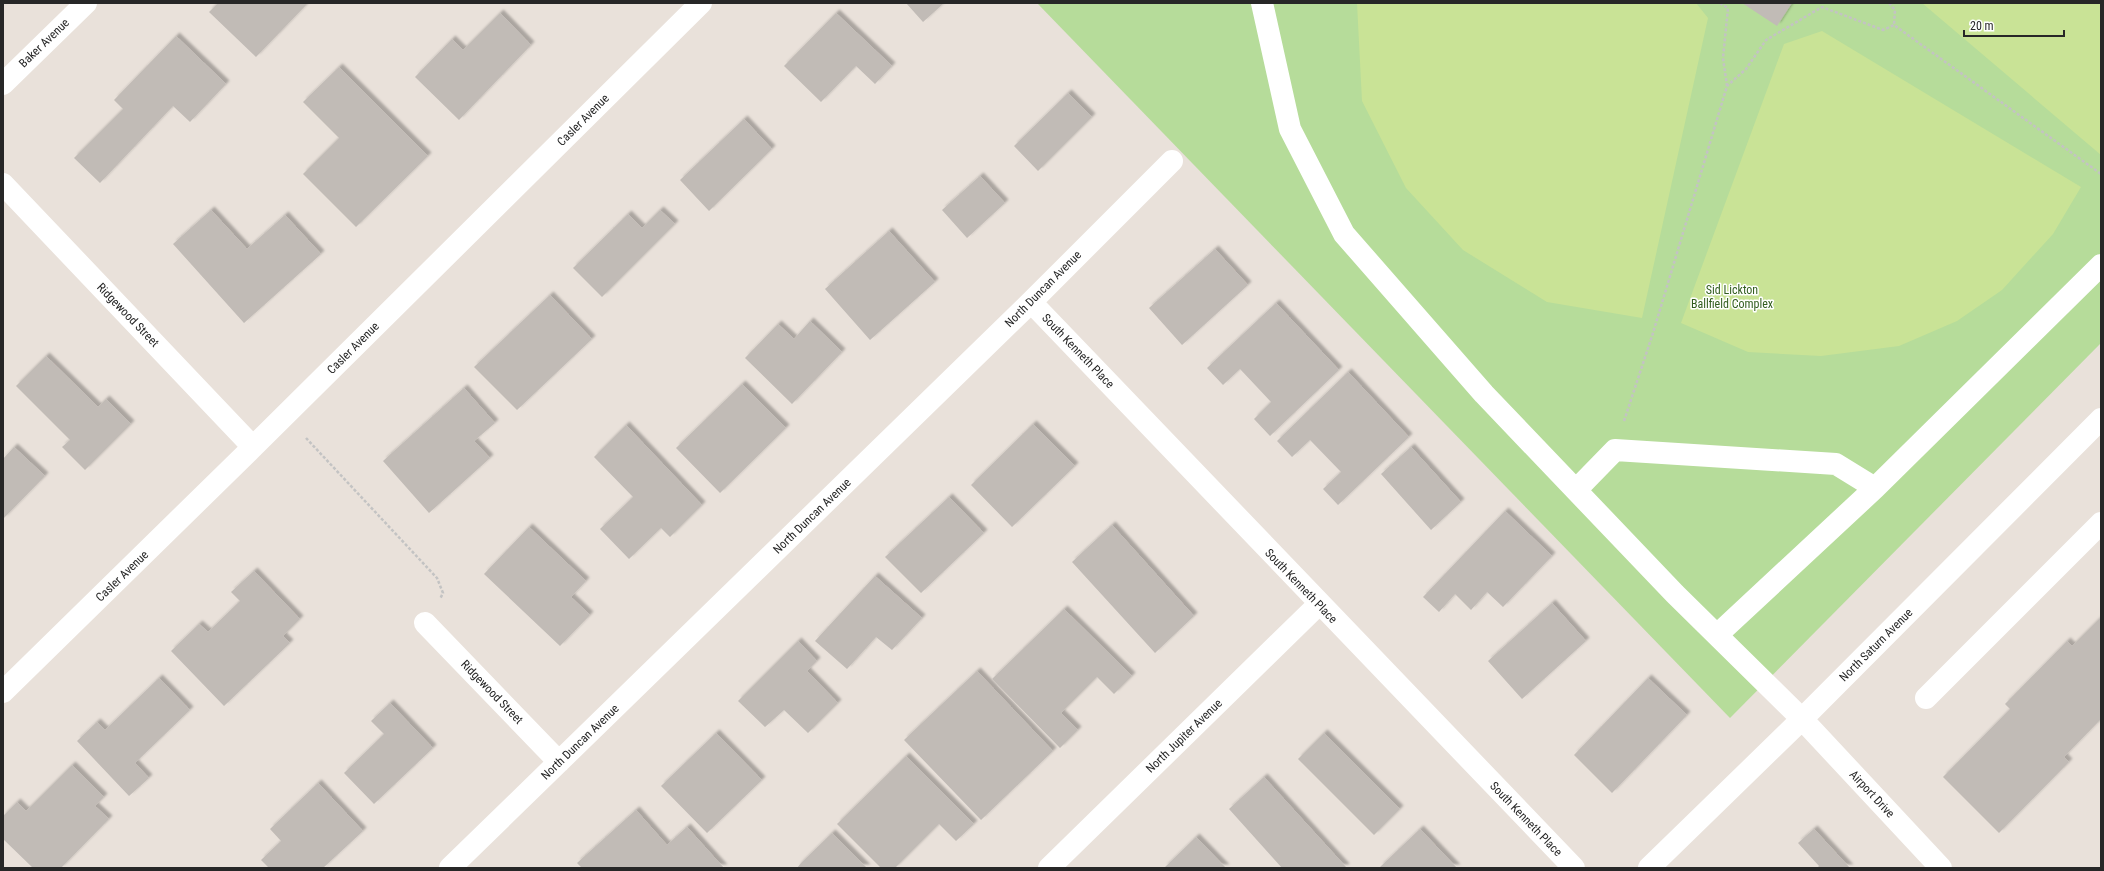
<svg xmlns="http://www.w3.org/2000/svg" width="2104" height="871" viewBox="0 0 2104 871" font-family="'Roboto Condensed',sans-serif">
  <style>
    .green { fill: #b6dc9a }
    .pitch { fill: #c9e396 }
    .building { fill: #c1bbb6; filter: url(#shadow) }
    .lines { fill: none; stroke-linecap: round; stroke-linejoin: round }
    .path { stroke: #c3c3c3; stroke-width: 2.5; stroke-dasharray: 3 2; stroke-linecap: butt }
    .minor { stroke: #fff; stroke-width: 22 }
    .labels { text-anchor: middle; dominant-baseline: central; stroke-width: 3; stroke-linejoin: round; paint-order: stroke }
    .street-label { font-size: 12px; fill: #272727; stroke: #fff }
    .park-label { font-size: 12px; fill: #315d1e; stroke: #fff }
  </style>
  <defs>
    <filter id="shadow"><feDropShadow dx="3.5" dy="-3.5" stdDeviation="1" flood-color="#0004"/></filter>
  </defs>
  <rect width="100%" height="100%" fill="#e9e1da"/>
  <path class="green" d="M1037,3H2101V343L1730,718Z"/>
  <path class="pitch" d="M1357,3H1696L1708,18L1642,318L1547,302L1463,250L1406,188L1362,101Z
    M1922,3H2101V155Z
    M1822,31L2081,187L2053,234L2002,290L1957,321L1899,346L1821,356L1748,352L1681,323L1784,44Z"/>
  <path class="building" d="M218,3H308L256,57L209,12Z
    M906,3H944L923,22Z
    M1742,3H1792L1777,26Z
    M500,13L531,45L459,120L415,77L452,39L463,50Z
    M836,13L892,66L875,84L856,66L821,102L784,66Z
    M176,36L226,84L190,122L173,106L100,183L74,158L123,109L114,100Z
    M339,67L428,156L356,227L303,174L339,138L303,102Z
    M1068,93L1092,117L1038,171L1014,146Z
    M744,119L772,149L709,211L680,180Z
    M980,176L1005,203L967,238L942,210Z
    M211,210L247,249L285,215L321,254L244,323L173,244Z
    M660,210L675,224L602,297L573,268L628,214L642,228Z
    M889,231L935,282L870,340L825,289Z
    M1215,249L1248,285L1182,345L1149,308Z
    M550,295L592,339L517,410L474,367Z
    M1276,303L1339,370L1270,436L1254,419L1271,402L1256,386L1240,369L1223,385L1207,368Z
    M810,321L842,352L792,404L745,358L778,324L794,339Z
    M46,356L98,407L106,399L131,424L85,470L62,447L70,440L16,386Z
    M1348,372L1409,437L1338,505L1323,489L1341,472L1310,440L1292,457L1277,441Z
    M742,384L786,428L720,493L676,448Z
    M464,388L495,423L474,441L490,458L429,513L383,461Z
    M1033,424L1075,466L1012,527L971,485Z
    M626,425L702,505L670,537L661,528L629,559L600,529L633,497L594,457Z
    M14,447L45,476L3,519V459Z
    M1411,447L1461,502L1431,530L1381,474Z
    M949,497L984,533L921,593L885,557Z
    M1505,511L1552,556L1503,607L1487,592L1471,610L1455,594L1439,612L1423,597Z
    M1112,525L1194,616L1155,653L1072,562Z
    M529,527L586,581L571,597L590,615L560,646L484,574Z
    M254,571L300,619L283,636L290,643L224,706L171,651L199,624L208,632L240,601L231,592Z
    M875,576L922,618L892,650L876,637L847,669L815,641Z
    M1552,603L1586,641L1522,699L1488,661Z
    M1064,609L1132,676L1114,694L1097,677L1061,713L1078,730L1060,748L992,679Z
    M2101,617V719L2064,757L2069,762L1999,833L1943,777L2010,709L2005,704L2067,641L2072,646Z
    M798,641L817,661L807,671L838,703L808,733L784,710L765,727L738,701Z
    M977,671L1053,751L981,820L904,740Z
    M159,678L190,710L135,763L149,778L129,796L77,741L97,722L105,730Z
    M1648,678L1687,715L1612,793L1574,755Z
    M390,703L433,748L374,804L344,773L384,734L371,721Z
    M716,733L762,780L707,833L661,786Z
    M1324,733L1400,809L1374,835L1298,759Z
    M906,756L974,824L956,841L939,824L895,868H881L837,824Z
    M72,765L104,797L95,806L109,819L61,868H33L3,839V816L17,802L26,811Z
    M1264,777L1346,867L1345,868H1282L1229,809Z
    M318,783L363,831L323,868H269L261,860L281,841L270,829Z
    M636,810L667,845L687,827L724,868H582L577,863Z
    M1420,829L1457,868H1381L1380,867Z
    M1814,829L1850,868H1817L1819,866L1798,843Z
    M832,833L867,868H797L801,863Z
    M1196,837L1226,868H1164Z"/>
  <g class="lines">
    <path class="path" d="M1720,3L1728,8L1723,58L1727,86
      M1889,3L1895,10L1894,25
      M1624,421L1653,333L1727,86L1746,69L1766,40L1822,7L1883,30L1894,25L2101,174
      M306,438L437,578L443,593L440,599"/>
    <path class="minor" d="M1262,3L1290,129L1344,234L1484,394L1675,594L1802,719L1941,868
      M3,84L86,3
      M3,184L253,447
      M1031,302L1574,868
      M1875,488L2101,265
      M1576,490L1615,450L1836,464L1875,488L1717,635
      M425,623L559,762
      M3,692L253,447L701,3
      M1926,698L2101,523
      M450,868L1031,302L1172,161
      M1049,868L1319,604
      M1649,868L1802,719L2101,419"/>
  </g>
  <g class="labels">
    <g class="street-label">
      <text transform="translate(44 43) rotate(-44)">Baker Avenue</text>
      <text transform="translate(583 120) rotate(-45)">Casler Avenue</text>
      <text transform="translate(1043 289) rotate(-45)">North Duncan Avenue</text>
      <text transform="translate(128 315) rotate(46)">Ridgewood Street</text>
      <text transform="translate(353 348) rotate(-45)">Casler Avenue</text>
      <text transform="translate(1078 351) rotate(46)">South Kenneth Place</text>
      <text transform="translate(812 516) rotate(-44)">North Duncan Avenue</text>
      <text transform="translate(122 576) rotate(-44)">Casler Avenue</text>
      <text transform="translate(1301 586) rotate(46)">South Kenneth Place</text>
      <text transform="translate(1876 645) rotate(-45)">North Saturn Avenue</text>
      <text transform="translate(492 692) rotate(46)">Ridgewood Street</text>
      <text transform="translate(1184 736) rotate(-44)">North Jupiter Avenue</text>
      <text transform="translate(580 742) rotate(-44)">North Duncan Avenue</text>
      <text transform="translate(1872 794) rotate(47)">Airport Drive</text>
      <text transform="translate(1526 819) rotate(46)">South Kenneth Place</text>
    </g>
    <g class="park-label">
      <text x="1732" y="290">Sid Lickton<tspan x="1732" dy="14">Ballfield Complex</tspan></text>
    </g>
  </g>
  <rect width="2104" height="871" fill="none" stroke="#272727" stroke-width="8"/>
  <path d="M1964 30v6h100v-6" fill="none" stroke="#272727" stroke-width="2"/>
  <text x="1970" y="30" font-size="12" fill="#272727" stroke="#ffffff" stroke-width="3" paint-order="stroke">20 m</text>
</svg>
